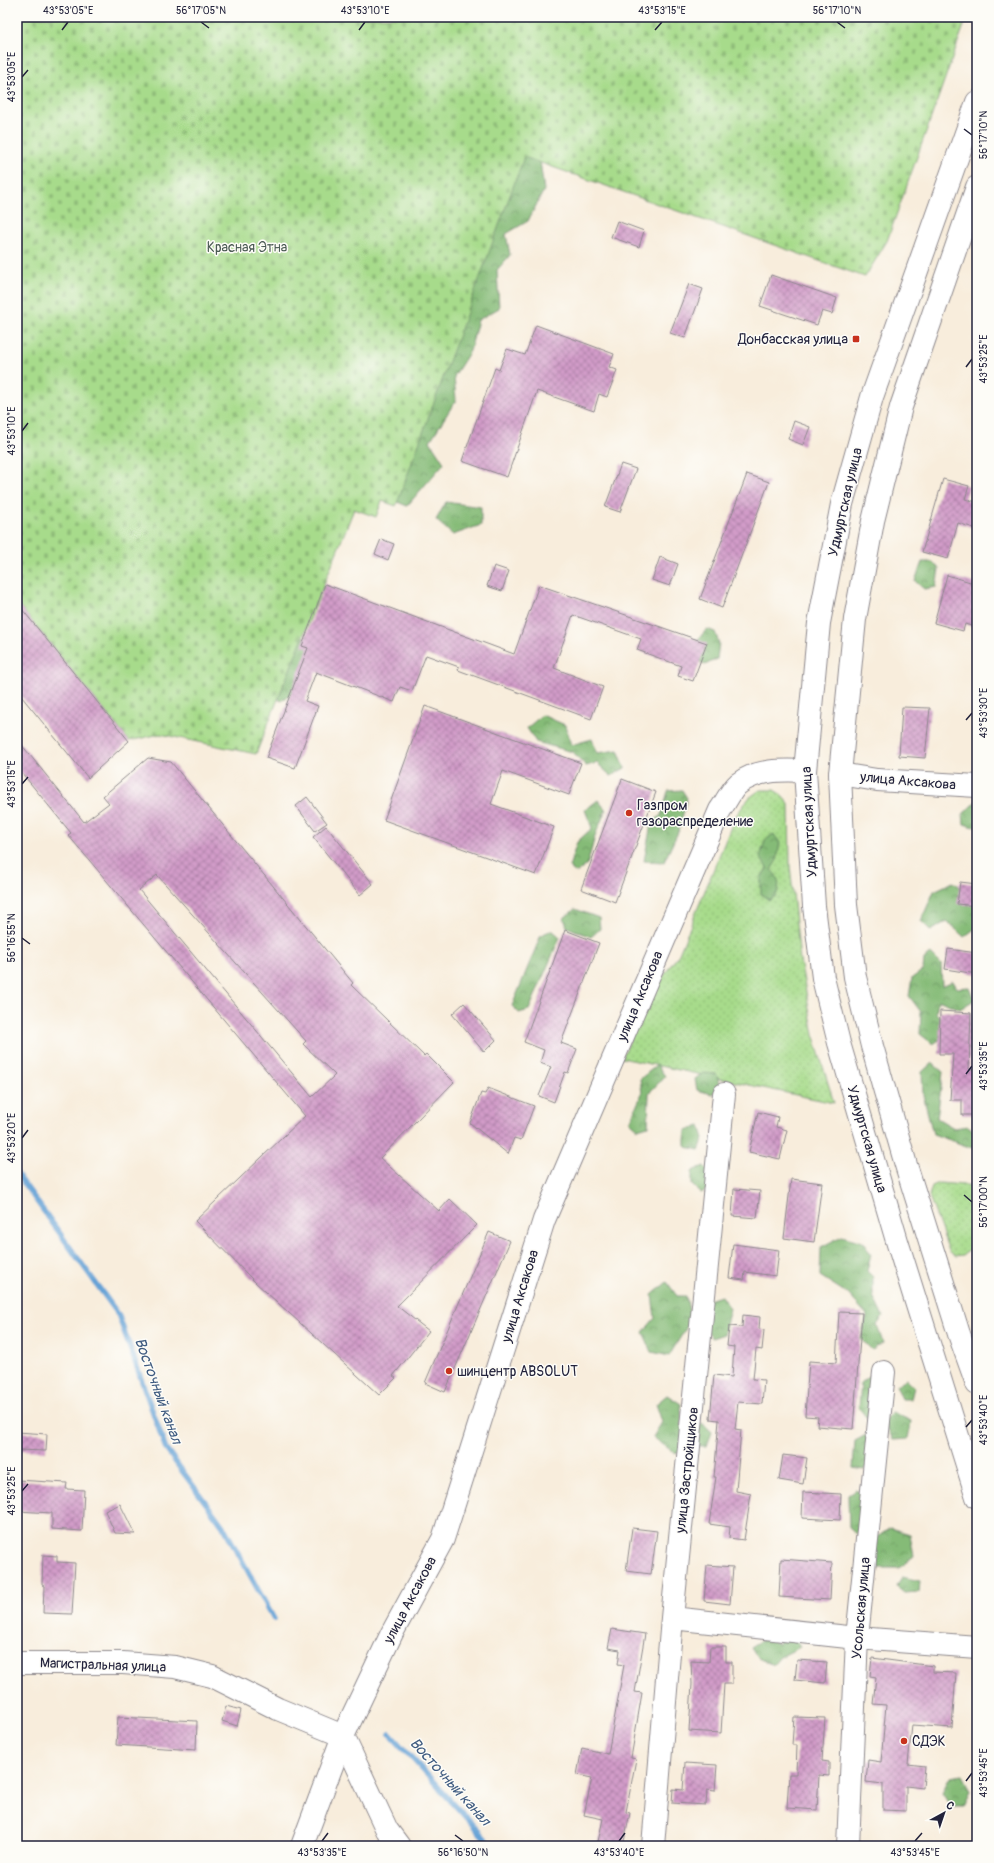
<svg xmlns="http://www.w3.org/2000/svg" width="994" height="1863" viewBox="0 0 994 1863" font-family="Pangolin,sans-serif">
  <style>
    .grass { fill: url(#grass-dots); stroke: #647e63 }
    .forest { fill: url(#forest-crowns); stroke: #546e59 }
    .cemetery { fill: url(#cemetery-stones); stroke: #647e63 }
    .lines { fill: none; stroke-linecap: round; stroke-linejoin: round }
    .stream { stroke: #65a2d6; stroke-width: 5.5 }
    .building { fill: url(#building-cross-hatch); fill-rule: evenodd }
    .minor-casing { stroke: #8d888c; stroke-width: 24 }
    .major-casing { stroke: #8d888c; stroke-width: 24 }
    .minor { stroke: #fff; stroke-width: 22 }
    .major { stroke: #fff; stroke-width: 22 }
    .ticks { fill: none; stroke: #22223b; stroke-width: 1.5 }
    .poi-dot { fill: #c8321e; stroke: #fdfcf7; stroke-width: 1.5 }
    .labels { text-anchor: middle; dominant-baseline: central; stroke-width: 3; stroke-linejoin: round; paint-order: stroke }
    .park-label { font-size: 14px; fill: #4a5a53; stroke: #fdfcf7 }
    .poi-label { font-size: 14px; fill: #22223b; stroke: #fdfcf7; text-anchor: start }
    .street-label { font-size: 14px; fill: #22223b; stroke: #fdfcf7 }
    .water-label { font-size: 15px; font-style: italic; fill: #405c81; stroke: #fdfcf7 }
    .neatline { fill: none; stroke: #22223b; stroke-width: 1.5 }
    .ticks-label { font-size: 10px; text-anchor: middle; fill: #22223b }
  </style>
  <defs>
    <pattern id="grass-dots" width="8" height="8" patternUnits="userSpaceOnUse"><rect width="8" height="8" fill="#a7db8b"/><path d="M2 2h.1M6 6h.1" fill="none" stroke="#8fbc79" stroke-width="1.8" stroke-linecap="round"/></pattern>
    <pattern id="forest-crowns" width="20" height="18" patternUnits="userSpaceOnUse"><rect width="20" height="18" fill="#85bb77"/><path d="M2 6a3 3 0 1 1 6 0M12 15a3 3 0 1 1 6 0" fill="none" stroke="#6c9863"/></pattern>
    <pattern id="cemetery-stones" width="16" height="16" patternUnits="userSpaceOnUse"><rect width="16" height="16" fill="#a7db8b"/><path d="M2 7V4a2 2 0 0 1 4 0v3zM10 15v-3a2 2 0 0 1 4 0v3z" fill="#8fbc79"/></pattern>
    <pattern id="building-cross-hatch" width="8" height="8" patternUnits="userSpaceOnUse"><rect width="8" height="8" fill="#d19bc8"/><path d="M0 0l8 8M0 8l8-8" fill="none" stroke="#a97ea4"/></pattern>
  </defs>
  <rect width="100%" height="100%" fill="#fdfcf7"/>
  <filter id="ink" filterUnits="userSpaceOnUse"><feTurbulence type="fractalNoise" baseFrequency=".025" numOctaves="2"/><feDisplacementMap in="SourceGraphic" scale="8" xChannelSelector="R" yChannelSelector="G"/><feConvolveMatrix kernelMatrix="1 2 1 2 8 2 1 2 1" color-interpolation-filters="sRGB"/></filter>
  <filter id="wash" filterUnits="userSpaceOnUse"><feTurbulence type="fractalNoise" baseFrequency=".012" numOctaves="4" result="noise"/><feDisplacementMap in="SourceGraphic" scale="16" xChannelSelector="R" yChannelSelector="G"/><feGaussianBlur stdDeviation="0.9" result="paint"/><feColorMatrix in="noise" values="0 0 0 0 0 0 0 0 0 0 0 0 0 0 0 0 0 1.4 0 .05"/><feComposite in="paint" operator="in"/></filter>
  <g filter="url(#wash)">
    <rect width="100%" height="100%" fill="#f8eddc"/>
    <path class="grass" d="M760,790H774L782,795L789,803L790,865L800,960L815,1040L834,1103L622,1058L650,995L679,954L735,817L749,798Z
      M939,1183L977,1186V1245L963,1255L955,1256L949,1251L929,1196L932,1186Z"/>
    <path class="forest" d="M536,131L544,190L528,221L506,234L510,255L497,270L499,308L478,320L470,351L454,376L456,400L430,441L444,463L407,506L381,495L360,503L296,553Z
      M446,502L481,507V525L453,535L436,520Z
      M922,562H933L939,569L936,587L924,589L915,581Z
      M707,629L715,632L719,643L717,659L705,665L695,659L694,644Z
      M283,632L309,639L313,650L296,691L281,701L274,696Z
      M542,715L565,725L571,745L592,739L597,753L618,750L625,768L611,776L597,763L586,766L573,752L536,742L527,728Z
      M682,790L687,798L679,830L664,862L644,861L651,824L661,815L668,791Z
      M598,800L606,810L596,833L587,865L576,873L569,867L577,842L592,828L585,810Z
      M977,800V825L974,827L964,824L963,814Z
      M773,834L780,842L777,860L771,870C780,878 780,885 776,896L769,900L761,894V878L767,868L760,857L765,841Z
      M953,882L973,895L977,927L964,937L947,921L931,931L921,921L934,891Z
      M575,909L599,918L600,929L591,937L567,927L564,918Z
      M552,930L560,937L529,1010L519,1013L512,1006L541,935Z
      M931,954L941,964L942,986L953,981L957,988L969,987L974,1000L960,1009L938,1000L936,1013L945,1022L944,1037L933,1044L920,1034L921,1012L909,996L912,978L923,970L924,959Z
      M932,1063L943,1072L937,1118L954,1128L968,1126L977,1133V1140L972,1148L933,1134L923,1095L922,1072Z
      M657,1065L665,1076L649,1093L648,1126L638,1129L630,1122L642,1093L640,1079Z
      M703,1073L716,1074L721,1087L712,1094L697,1090L695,1079Z
      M700,1126L704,1138L699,1150L686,1147V1130Z
      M704,1166L712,1174V1187L701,1193L692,1185V1171Z
      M842,1236L863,1242L871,1255L867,1271L873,1277V1296L883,1317L877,1325L883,1343L872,1350L861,1339L867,1315L848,1294L820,1276L821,1247Z
      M667,1282L677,1296H686L691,1320L669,1356L652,1352L643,1332L655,1318L652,1295Z
      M721,1296L730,1308L724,1334L712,1338L705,1330L709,1300Z
      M873,1373L877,1404L867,1418L859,1408L861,1383Z
      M906,1379L914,1387L911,1399H902L896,1385Z
      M667,1395L681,1404L682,1429L702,1423L712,1432L707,1446H688L676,1454L653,1437L662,1422L656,1404Z
      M892,1412L911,1421L908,1439L893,1440L884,1420Z
      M866,1435L872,1457L864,1470L853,1468L855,1441Z
      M856,1490L865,1496L857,1535L849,1528L848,1495Z
      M890,1528L910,1534L914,1557L899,1568H878L872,1557L876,1538Z
      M902,1577L920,1581L919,1592L904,1593L897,1587Z
      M794,1635L800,1647L780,1657L773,1665L758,1658L751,1647L767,1637L778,1644L783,1636Z
      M963,1775L971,1790L964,1806H951L942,1792L950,1777Z"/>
    <path class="cemetery" d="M17,17H967L887,241L865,277L524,157L396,506L382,501L376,517L354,509L256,754L160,734L129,741L17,603Z"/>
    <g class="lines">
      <path class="stream" d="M17,1174L118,1314L166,1449L225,1529L274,1619
        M390,1734L492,1846"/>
    </g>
    <g id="blocks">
      <path class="building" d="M617,221L644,231L639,247L611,237Z
        M771,275L837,298L832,314L822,311L817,325L760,306Z
        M689,284L703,289L685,338L670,333Z
        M536,325L614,354L609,367L617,370L607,397L599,394L594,411L537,391L507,477L462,461L495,368L499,370L507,349L525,355Z
        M794,421L810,427L803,445L788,439Z
        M621,464L636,469L620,512L605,507Z
        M747,474L769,482L722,608L700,599Z
        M943,479L969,486L965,499L977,502V529L958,523L948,559L922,552Z
        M381,539L394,544L388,560L375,554Z
        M660,557L678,564L670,586L652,580Z
        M494,566L509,571L502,591L487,586Z
        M947,575L977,584V628L965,624L963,631L934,623Z
        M325,584L514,654L539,585L707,643L693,681L678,676L681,666L637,650L641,639L573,615L554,668L603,687L591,719L458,670L459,667L426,655L412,691L400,687L394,702L316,672L305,701L318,706L295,768L266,758L308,648L302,646Z
        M17,603L129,741L88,778L17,691Z
        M425,706L581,763L569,795L503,771L491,804L554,827L536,875L384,820Z
        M902,707L930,708L925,758L899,756Z
        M17,739L84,822L109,803L103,796L148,758L171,762L353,983L351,985L424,1056L426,1054L454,1082L380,1158L439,1211L450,1199L477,1225L397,1306L429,1331L393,1376L396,1378L379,1395L255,1282L195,1221L305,1116L68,835L71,833L17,767ZM157,875L306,1041L303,1044L335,1075L312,1097L139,890Z
        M622,779L656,792L615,902L581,889Z
        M307,797L327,823L315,831L296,806Z
        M326,826L373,884L360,895L313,837Z
        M960,882L977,884V906L957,904Z
        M565,930L599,943L561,1043L577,1049L568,1073L565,1072L554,1102L539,1096L551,1067L540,1063L544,1050L524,1042Z
        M948,949L977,953V974L945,969Z
        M464,1003L496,1040L484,1052L452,1014Z
        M940,1011L971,1013L969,1069L977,1070V1115H962V1100H950L953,1054H939Z
        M488,1088L534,1106L521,1140L514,1138L508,1154L470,1123L481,1093L485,1094Z
        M758,1112L778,1117L776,1127L787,1130L780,1159L749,1152Z
        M791,1179L822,1183L814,1242L784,1238Z
        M734,1189L760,1191L757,1218L732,1216Z
        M489,1232L510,1241L445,1392L425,1383Z
        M733,1244L779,1250L776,1276L745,1272L744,1280L729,1278Z
        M839,1312L862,1313L853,1429L817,1426L818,1417L805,1416L809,1361L836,1363Z
        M743,1315L760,1317L759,1329L764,1330L762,1350L756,1349L753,1379L764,1380L762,1404L738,1402L735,1429L741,1430L736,1491L751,1494L744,1540L729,1538L730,1527L709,1524L716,1477H714L719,1420L710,1419L714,1375L732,1377L734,1347L727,1346L729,1326L742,1327Z
        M17,1432L47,1434L46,1451L17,1450Z
        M783,1455L807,1458L803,1484L779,1480Z
        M17,1480L67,1483L66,1489L84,1490L82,1531L52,1529V1513L17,1511Z
        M803,1492L841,1494L840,1520L802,1518Z
        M120,1504L135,1534L115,1533L105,1511Z
        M632,1528L657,1531L651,1574L626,1571Z
        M43,1555L57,1556V1562L75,1563L72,1614L43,1613L44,1586L42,1585Z
        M781,1559L832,1563L830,1600L779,1597Z
        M707,1565L733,1567L730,1604L704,1601Z
        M612,1629L645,1634L635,1692L642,1693L631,1758L636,1759L626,1812L630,1813L623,1846H597L603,1819L584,1815L592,1778L577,1775L582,1748L608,1754L624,1665L618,1664L620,1650L608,1648Z
        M710,1647H726V1662H732V1684H724L721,1733L689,1731L692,1684L691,1661L709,1662Z
        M872,1658L933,1666V1672L956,1673L952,1728L912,1725L908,1764L925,1766L923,1788L906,1786V1811L883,1810V1784L866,1782L868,1760L881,1762L886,1705L873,1704L876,1677L870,1676Z
        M797,1660L827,1662L825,1683L795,1680Z
        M226,1706L241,1710L237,1726L222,1721Z
        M118,1717L197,1721L196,1750L116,1745Z
        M794,1717L825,1718L822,1761L829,1762V1776L819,1775L817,1810L787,1808L789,1774H796L797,1745H792Z
        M685,1763L717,1765L715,1791L707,1790L706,1805L672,1803L673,1789L683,1790Z"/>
    </g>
  </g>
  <g filter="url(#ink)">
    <use href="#blocks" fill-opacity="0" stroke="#8d888c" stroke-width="1"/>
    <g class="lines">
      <g class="minor-casing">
        <path id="minor" d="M840,774L877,780L977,786
          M672,1618L857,1638L977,1647
          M17,1663H123L175,1667L212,1676L278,1709L343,1736
          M343,1736L387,1830L399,1846
          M302,1846L343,1736L392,1633L443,1539L544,1220L720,810C726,802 731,790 738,784C757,769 782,770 805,771
          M653,1846L672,1618L724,1094
          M848,1846L857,1638L884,1372"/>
      </g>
      <g class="major-casing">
        <path id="major" d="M977,102L872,397L842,504L819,623L805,771L814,906L823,978L839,1043L897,1241L977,1497
          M977,187L901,407L873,521L855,619L840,774L846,905L855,977L872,1046L906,1165L959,1334L977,1384"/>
      </g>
      <use href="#minor" class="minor"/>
      <use href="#major" class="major"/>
    </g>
  </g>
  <path class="ticks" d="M201,22L209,28M837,22L845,28M62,30L68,22M359,30L365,22M655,30L662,22M22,77L28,70M964,129L972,135M966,367L972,359M22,431L28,423M966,720L972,713M22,784L28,777M22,938L30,944M966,1074L972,1066M22,1138L28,1130M964,1195L972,1202M966,1427L972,1420M22,1491L28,1484M966,1781L972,1773M455,1835L463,1841M322,1841L328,1833M619,1841L625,1833M915,1841L922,1833"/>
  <g class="poi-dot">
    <rect x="852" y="335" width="8" height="8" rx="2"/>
    <circle cx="629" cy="813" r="4"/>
    <circle cx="449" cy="1371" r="4"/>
    <circle cx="904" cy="1741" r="4"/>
  </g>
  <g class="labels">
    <g class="park-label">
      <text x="247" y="247">Красная Этна</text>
    </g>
    <g class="poi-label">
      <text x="848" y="339" text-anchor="end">Донбасская улица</text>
      <text x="637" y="805">Газпром<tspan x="637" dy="16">газораспределение</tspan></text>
      <text x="457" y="1371">шинцентр ABSOLUT</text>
      <text x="912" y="1741">СДЭК</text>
    </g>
    <g class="street-label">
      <text transform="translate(845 502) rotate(-77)">Удмуртская улица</text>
      <text transform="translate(908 781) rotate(5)">улица Аксакова</text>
      <text transform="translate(809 822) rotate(-93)">Удмуртская улица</text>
      <text transform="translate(640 996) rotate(-67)">улица Аксакова</text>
      <text transform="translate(867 1139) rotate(74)">Удмуртская улица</text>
      <text transform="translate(520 1296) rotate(-73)">улица Аксакова</text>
      <text transform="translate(687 1470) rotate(-84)">улица Застройщиков</text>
      <text transform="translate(410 1600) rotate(-62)">улица Аксакова</text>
      <text transform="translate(861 1608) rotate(-85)">Усольская улица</text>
      <text transform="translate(103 1665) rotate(2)">Магистральная улица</text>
    </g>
    <g class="water-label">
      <text transform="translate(158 1391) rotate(70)">Восточный канал</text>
      <text transform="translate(450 1782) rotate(48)">Восточный канал</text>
    </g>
  </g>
  <rect width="994" height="1863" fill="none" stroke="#fdfcf7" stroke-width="44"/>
  <g transform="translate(944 1813) rotate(40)" stroke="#fdfcf7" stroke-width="3" paint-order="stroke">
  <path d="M0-3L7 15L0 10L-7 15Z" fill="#22223b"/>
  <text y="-6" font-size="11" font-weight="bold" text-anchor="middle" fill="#22223b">С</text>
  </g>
  <rect x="22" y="22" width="950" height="1819" class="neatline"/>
  <g class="ticks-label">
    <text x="68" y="14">43°53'05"E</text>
    <text x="201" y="14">56°17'05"N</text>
    <text x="365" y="14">43°53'10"E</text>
    <text x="662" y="14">43°53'15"E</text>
    <text x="837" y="14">56°17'10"N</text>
    <text transform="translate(11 77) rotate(-90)" y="4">43°53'05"E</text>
    <text transform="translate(983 135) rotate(-90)" y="4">56°17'10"N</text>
    <text transform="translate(983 359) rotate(-90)" y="4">43°53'25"E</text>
    <text transform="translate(11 431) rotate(-90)" y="4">43°53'10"E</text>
    <text transform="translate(983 713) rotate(-90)" y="4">43°53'30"E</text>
    <text transform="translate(11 784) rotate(-90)" y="4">43°53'15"E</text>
    <text transform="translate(11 938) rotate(-90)" y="4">56°16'55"N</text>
    <text transform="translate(983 1066) rotate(-90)" y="4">43°53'35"E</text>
    <text transform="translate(11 1138) rotate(-90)" y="4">43°53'20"E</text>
    <text transform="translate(983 1202) rotate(-90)" y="4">56°17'00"N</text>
    <text transform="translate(983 1420) rotate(-90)" y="4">43°53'40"E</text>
    <text transform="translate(11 1491) rotate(-90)" y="4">43°53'25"E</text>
    <text transform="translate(983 1773) rotate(-90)" y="4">43°53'45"E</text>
    <text x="322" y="1856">43°53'35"E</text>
    <text x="463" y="1856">56°16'50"N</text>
    <text x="619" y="1856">43°53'40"E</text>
    <text x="915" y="1856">43°53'45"E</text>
  </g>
</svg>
